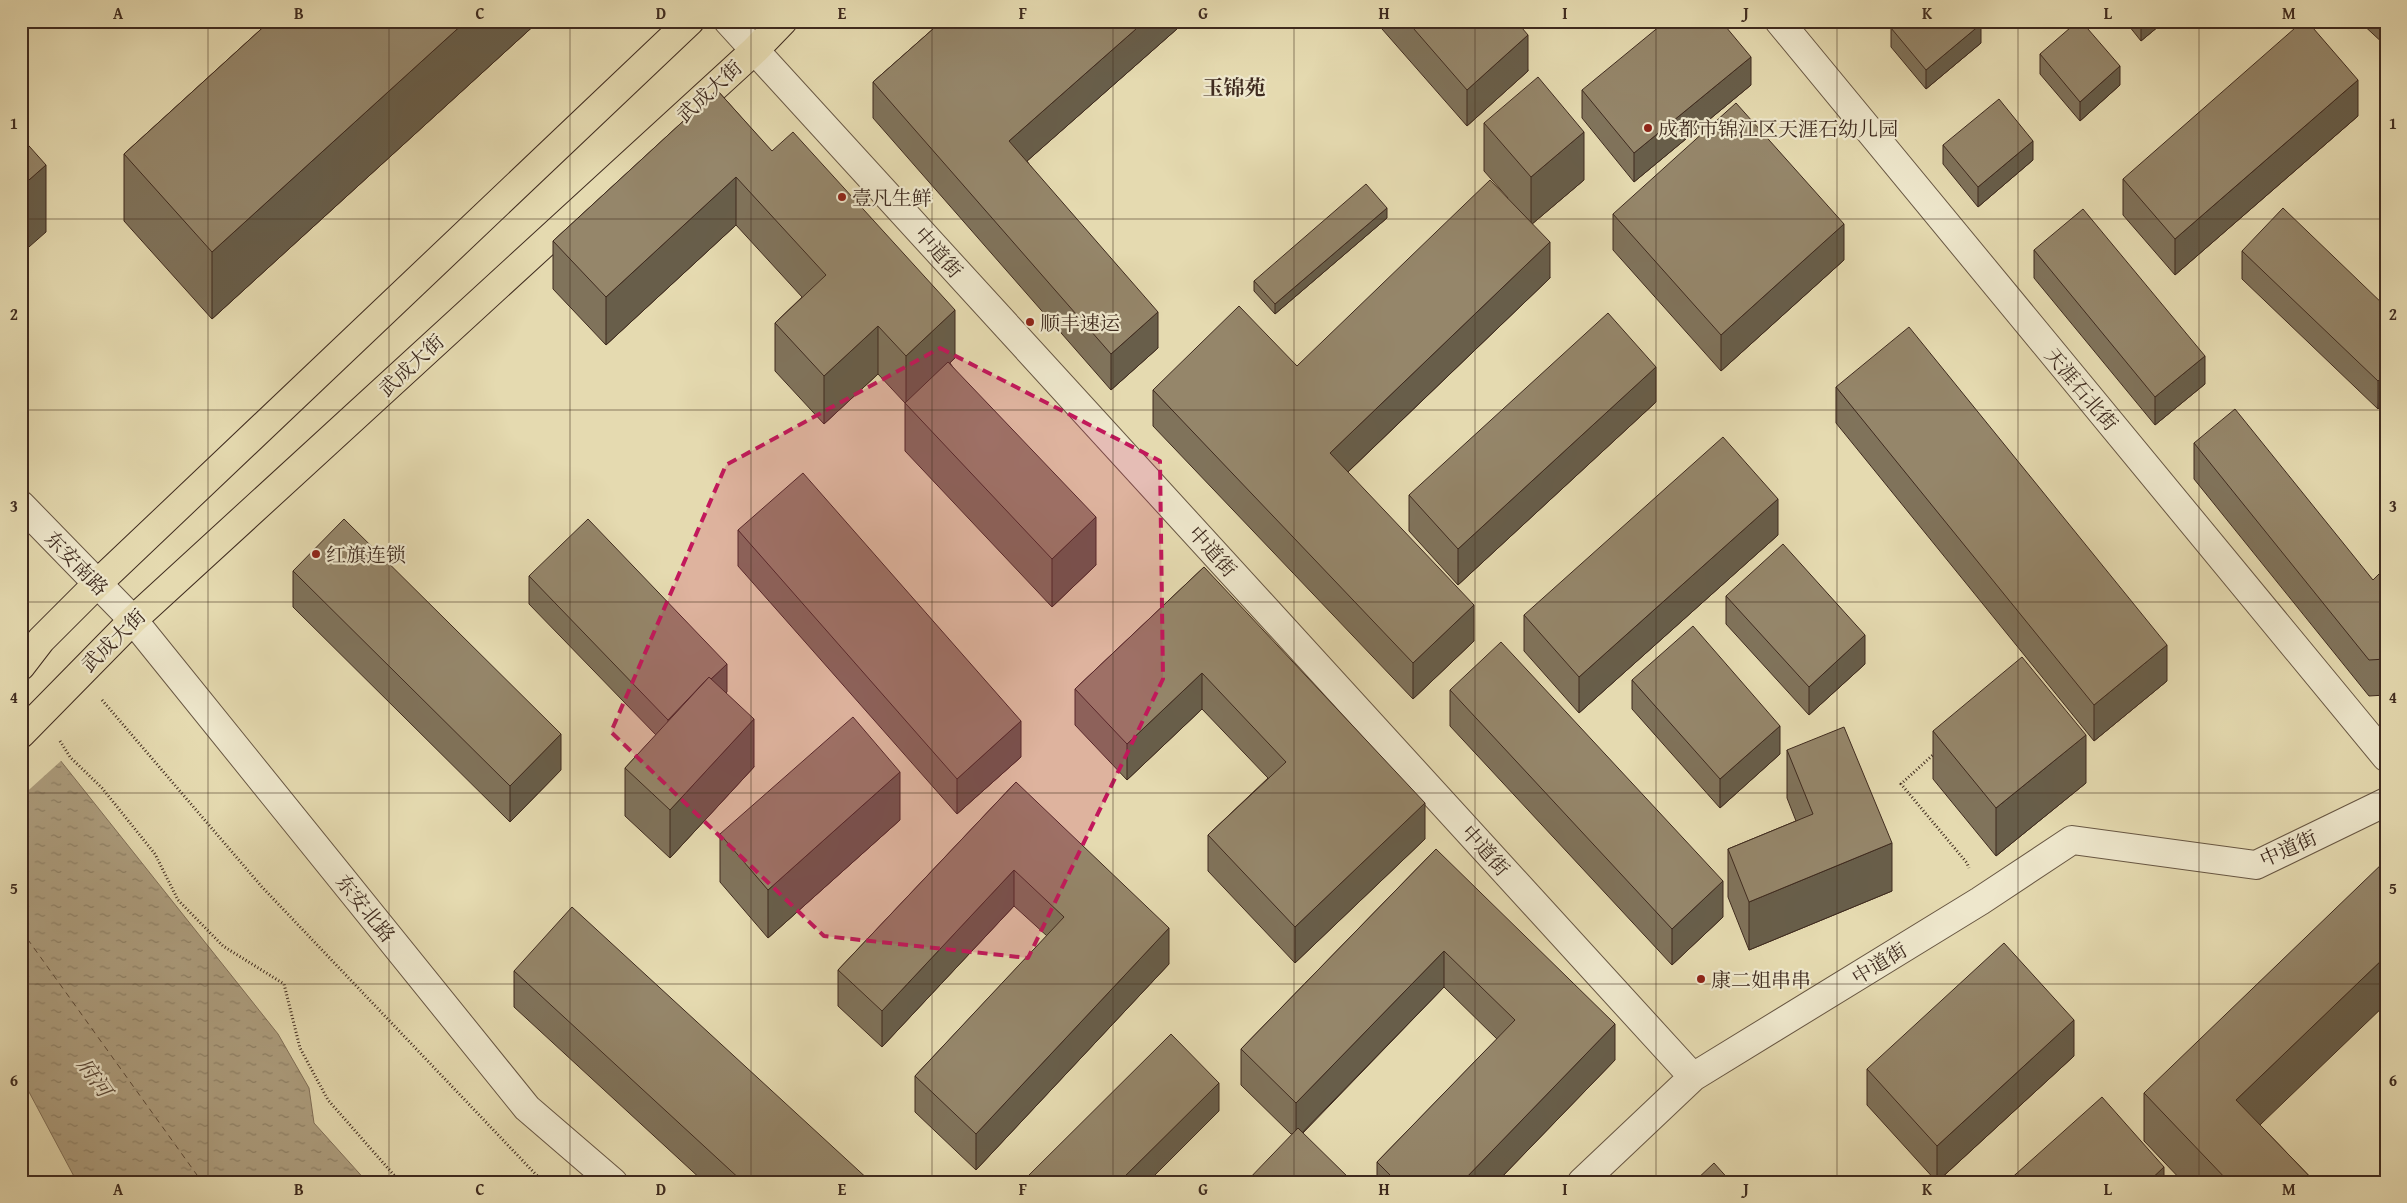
<svg xmlns="http://www.w3.org/2000/svg" width="2407" height="1203" viewBox="0 0 2407 1203" font-family="'Gentium Book Plus','Noto Serif SC',serif">
  <style>
    .water { fill: url(#water-ripples); stroke: #817059 }
    .pier { fill: #e5dab0 }
    .lines { fill: none; stroke-linecap: round; stroke-linejoin: round }
    .ferry { stroke: #5a4837; stroke-width: 1; stroke-dasharray: 6 5; stroke-linecap: butt }
    .minor-casing { stroke: #685743; stroke-width: 30 }
    .major-casing { stroke: #3f2b1f; stroke-width: 30 }
    .path { stroke: #3f2b1f; stroke-width: 3; stroke-dasharray: 1 2.5; stroke-linecap: butt }
    .minor { stroke: #eee7cc; stroke-width: 28 }
    .major { stroke: #e5dab0; stroke-width: 28 }
    .wall { fill: #80735b; stroke: #3f2b1f }
    .shaded-wall { fill: #685e4a; stroke: #3f2b1f }
    .building { fill: #95866a; stroke: #3f2b1f }
    .marked { fill: #c2185b; fill-opacity: 0.2; stroke: #c2185b; stroke-width: 4; stroke-dasharray: 10 6; stroke-linejoin: round }
    .grid { fill: none; stroke: #3f2b1f; stroke-width: 1; stroke-opacity: 0.55 }
    .poi-dot { fill: #8f2418; stroke: #eee7cc; stroke-width: 2 }
    .labels { text-anchor: middle; dominant-baseline: central; stroke-width: 4.5; stroke-linejoin: round; paint-order: stroke }
    .street-label { font-size: 20px; fill: #3f2b1f; stroke: #eee7cc }
    .poi-label { font-size: 20px; fill: #3f2b1f; stroke: #eee7cc; text-anchor: start }
    .neighbourhood-label { font-size: 21px; font-weight: bold; fill: #3f2b1f; stroke: #eee7cc }
    .water-label { font-size: 21px; font-style: italic; fill: #5a4837; stroke: #eee7cc }
    .neatline { fill: none; stroke: #3f2b1f; stroke-width: 2 }
    .grid-label { font-size: 16px; text-anchor: middle; font-weight: bold; fill: #3f2b1f }
  </style>
  <defs>
    <pattern id="water-ripples" width="26" height="14" patternUnits="userSpaceOnUse" patternTransform="scale(1.25)"><rect width="26" height="14" fill="#ad9e7f"/><path d="M2 4q2-2 4 0t4 0M15 11q2-2 4 0t4 0" fill="none" stroke="#8e8167"/></pattern>
  </defs>
  <rect width="100%" height="100%" fill="#e5dab0"/>
  <filter id="stains"><feTurbulence type="fractalNoise" baseFrequency=".004" numOctaves="4"/><feColorMatrix values="0 0 0 0 .2 0 0 0 0 .09 0 0 0 0 .02 0 0 0 .5 -.17"/></filter>
  <radialGradient id="worn" r=".72"><stop offset=".6" stop-color="#630" stop-opacity="0"/><stop offset="1" stop-color="#630" stop-opacity=".3"/></radialGradient>
  <path class="water" d="M21,711L278,1034L309,1088L314,1123L367,1182H77L21,1077Z"/>
  <path class="pier" d="M21,709L62,760L21,797Z"/>
  <g class="lines">
    <path class="ferry" d="M21,930L202,1182"/>
    <g class="minor-casing">
      <path id="minor" d="M728,21L1693,1077
        M1779,21L2386,757
        M21,505L133,620L527,1108L613,1182
        M1582,1182L1693,1077L1980,901L2072,840L2256,865L2386,802"/>
    </g>
    <g class="major-casing">
      <path id="major" d="M21,666L41,640L97,584L690,21
        M21,734L133,620L755,50L783,21"/>
    </g>
    <path class="path" d="M102,700L262,887L543,1182
      M60,741L70,757L102,788L155,854L178,900L223,946L284,984L300,1048L328,1100L400,1182
      M1935,753L1901,784L1967,863L1969,868"/>
    <use href="#minor" class="minor"/>
    <use href="#major" class="major"/>
  </g>
  <path class="wall" d="M270,21H539L212,319L124,221V154Z
    M942,21H1186L1027,161L1158,348L1111,390L873,118V82Z
    M1375,21H1516L1528,71L1467,126Z
    M2125,21H2165L2141,41Z
    M2359,21H2386V46Z
    M1891,28L1981,43L1926,89L1891,47Z
    M2040,54L2120,85L2080,121L2040,74Z
    M1751,85L1634,182L1582,118V90Z
    M717,90L955,358L950,363L1096,565L1052,607L905,451V403L878,374L824,424L775,371V323L802,297L736,225L606,345L553,289V241Z
    M2358,116L2175,275L2123,215V179Z
    M1484,123L1584,180L1532,224L1550,278L1348,472L1474,641L1413,699L1153,426V390L1297,366L1508,198L1484,171Z
    M1943,145L2033,160L1978,207L1943,164Z
    M1613,214L1844,260L1721,371L1613,250Z
    M1387,218L1275,314L1254,291V281Z
    M2034,250L2205,384L2155,425L2034,278Z
    M2242,251L2386,307L2378,409L2242,279Z
    M1836,387L2167,681L2094,741L1836,423Z
    M1656,402L1458,585L1409,531V495Z
    M2194,443L2373,580L2386,574V695L2369,696L2194,479Z
    M738,530L1021,757L957,814L738,566Z
    M1778,535L1579,713L1524,651V615Z
    M1204,567L1425,839L1295,963L1208,871V835L1268,778L1202,709L1127,780L1075,725V689Z
    M293,571L561,770L510,822L293,607Z
    M529,576L727,692L726,693L754,767L670,858L625,816V768L656,735L529,604Z
    M1726,596L1865,664L1809,715L1726,624Z
    M1632,680L1780,754L1720,808L1632,709Z
    M1450,690L1723,917L1672,965L1450,726Z
    M1933,731L2086,783L1996,856L1933,779Z
    M1787,750L1892,891L1749,950L1728,897V849L1796,821L1787,798Z
    M1016,782L1169,964L976,1170L915,1112V1076L1047,936L1014,906L882,1047L838,1006V970Z
    M900,820L768,938L720,882V834Z
    M1436,849L1615,1060L1497,1182H1377V1162L1497,1039L1444,987L1303,1133L1291,1134L1241,1085V1049Z
    M514,971L871,1182H704L514,1007Z
    M2074,1056L1937,1182L1867,1105V1069Z
    M2144,1093L2260,1125L2315,1182H2183L2144,1141Z"/>
  <path class="shaded-wall" d="M466,21H539L212,319V252Z
    M1145,21H1186L1009,177V141Z
    M2142,21H2165L2141,41V22Z
    M1981,24V43L1926,89V70Z
    M1528,35V71L1467,126V90Z
    M1751,57V85L1634,182V153Z
    M2120,66V85L2080,121V102Z
    M2358,80V116L2175,275V239Z
    M1584,132V180L1531,225V177Z
    M2033,141V160L1978,207V187Z
    M46,165V232L21,254V187Z
    M736,177V225L606,345V297Z
    M1387,208V218L1275,314V304Z
    M1844,224V260L1721,371V335Z
    M1550,242V278L1330,489V453Z
    M955,310V358L906,404V356Z
    M1158,312V348L1111,390V354Z
    M878,326V374L824,424V376Z
    M2205,356V384L2155,425V397Z
    M1656,367V402L1458,585V549Z
    M2386,373V401L2378,409V381Z
    M1778,499V535L1579,713V677Z
    M1096,517V565L1052,607V559Z
    M1474,605V641L1413,699V663Z
    M1865,635V664L1809,715V687Z
    M2167,645V681L2094,741V705Z
    M727,664V692L668,748V720Z
    M1202,673V709L1127,780V744Z
    M754,719V767L670,858V810Z
    M1021,721V757L957,814V779Z
    M1780,726V754L1720,808V779Z
    M561,734V770L510,822V786Z
    M2086,735V783L1996,856V808Z
    M900,772V820L768,938V890Z
    M1425,803V839L1295,963V927Z
    M1892,843V891L1749,950V902Z
    M1014,870V906L882,1047V1011Z
    M1723,881V917L1672,965V929Z
    M1169,928V964L976,1170V1134Z
    M1444,951V987L1296,1139V1103Z
    M2386,956V1004L2236,1148V1100Z
    M2074,1020V1056L1937,1182V1146Z
    M1615,1024V1060L1497,1182H1462Z
    M1219,1083V1111L1148,1182H1119Z
    M2164,1167V1182H2148Z"/>
  <path class="building" d="M270,21H466L212,252L124,154Z
    M942,21H1145L1009,141L1158,312L1111,354L873,82Z
    M1407,21H1516L1528,35L1467,90Z
    M1666,21H1721L1751,57L1634,153L1582,90Z
    M1899,21H1979L1981,24L1926,70L1891,28Z
    M2078,21H2081L2120,66L2080,102L2040,54Z
    M2303,21H2307L2358,80L2175,239L2123,179Z
    M1538,77L1584,132L1531,177L1484,123Z
    M717,90L772,151L793,132L955,310L906,356L878,326L824,376L775,323L826,275L736,177L606,297L553,241Z
    M1999,99L2033,141L1978,187L1943,145Z
    M1736,103L1844,224L1721,335L1613,214Z
    M21,137L46,165L21,187Z
    M1490,180L1550,242L1330,453L1474,605L1413,663L1153,390L1239,306L1297,366Z
    M1366,184L1387,208L1275,304L1254,281Z
    M2283,208L2386,307V373L2378,381L2242,251Z
    M2083,209L2205,356L2155,397L2034,250Z
    M1608,313L1656,367L1458,549L1409,495Z
    M1909,327L2167,645L2094,705L1836,387Z
    M948,362L1096,517L1052,559L905,403Z
    M2235,409L2373,580L2379,574H2386V659L2369,660L2194,443Z
    M1723,437L1778,499L1579,677L1524,615Z
    M803,473L1021,721L957,779L738,530Z
    M344,519L561,734L510,786L293,571Z
    M588,519L727,664L711,679L709,677L668,720L529,576Z
    M1783,544L1865,635L1809,687L1726,596Z
    M1204,567L1425,803L1295,927L1208,835L1286,762L1202,673L1127,744L1075,689Z
    M1693,626L1780,726L1720,779L1632,680Z
    M1501,642L1723,881L1672,929L1450,690Z
    M2022,657L2086,735L1996,808L1933,731Z
    M709,677L754,719L670,810L625,768Z
    M853,717L900,772L768,890L720,834Z
    M1844,727L1892,843L1749,902L1728,849L1813,814L1787,750Z
    M1016,782L1169,928L976,1134L915,1076L1064,917L1014,870L882,1011L838,970Z
    M1436,849L1615,1024L1462,1182H1397L1377,1162L1515,1020L1444,951L1296,1103L1241,1049Z
    M2386,860V956L2236,1100L2315,1182H2229L2144,1093Z
    M572,907L871,1182H743L514,971Z
    M2004,943L2074,1020L1937,1146L1867,1069Z
    M1171,1034L1219,1083L1119,1182H1022Z
    M2102,1097L2164,1167L2148,1182H2007Z
    M1298,1128L1353,1182H1246Z
    M1714,1163L1731,1182H1694Z"/>
  <path class="marked" d="M940,348L1160,461L1163,679L1028,958L824,936L611,732L726,465Z"/>
  <path class="grid" d="M208,21V1182M389,21V1182M570,21V1182M751,21V1182M932,21V1182M1113,21V1182M1294,21V1182M1475,21V1182M1656,21V1182M1837,21V1182M2018,21V1182M2199,21V1182M21,219H2386M21,410H2386M21,602H2386M21,793H2386M21,984H2386"/>
  <g class="poi-dot">
    <circle cx="1648" cy="128" r="5"/>
    <circle cx="842" cy="197" r="5"/>
    <circle cx="1030" cy="322" r="5"/>
    <circle cx="316" cy="554" r="5"/>
    <circle cx="1701" cy="979" r="5"/>
  </g>
  <g class="labels">
    <g class="street-label">
      <text transform="translate(709 91) rotate(-43)">武成大街</text>
      <text transform="translate(939 252) rotate(48)">中道街</text>
      <text transform="translate(411 365) rotate(-43)">武成大街</text>
      <text transform="translate(2082 389) rotate(50)">天涯石北街</text>
      <text transform="translate(1213 551) rotate(48)">中道街</text>
      <text transform="translate(77 563) rotate(46)">东安南路</text>
      <text transform="translate(113 640) rotate(-44)">武成大街</text>
      <text transform="translate(2288 848) rotate(-24)">中道街</text>
      <text transform="translate(1486 850) rotate(48)">中道街</text>
      <text transform="translate(366 908) rotate(51)">东安北路</text>
      <text transform="translate(1879 963) rotate(-31)">中道街</text>
    </g>
    <g class="poi-label">
      <text x="1658" y="128">成都市锦江区天涯石幼儿园</text>
      <text x="852" y="197">壹凡生鲜</text>
      <text x="1040" y="322">顺丰速运</text>
      <text x="326" y="554">红旗连锁</text>
      <text x="1711" y="979">康二姐串串</text>
    </g>
    <g class="neighbourhood-label">
      <text x="1234" y="87">玉锦苑</text>
    </g>
    <g class="water-label">
      <text transform="translate(95 1077) rotate(55)">府河</text>
    </g>
  </g>
  <rect width="2407" height="1203" fill="none" stroke="#e5dab0" stroke-width="55"/>
  <rect x="28" y="28" width="2352" height="1148" class="neatline"/>
  <g class="grid-label">
    <text x="118" y="19">A</text>
    <text x="299" y="19">B</text>
    <text x="480" y="19">C</text>
    <text x="661" y="19">D</text>
    <text x="842" y="19">E</text>
    <text x="1023" y="19">F</text>
    <text x="1203" y="19">G</text>
    <text x="1384" y="19">H</text>
    <text x="1565" y="19">I</text>
    <text x="1746" y="19">J</text>
    <text x="1927" y="19">K</text>
    <text x="2108" y="19">L</text>
    <text x="2289" y="19">M</text>
    <text x="14" y="129">1</text>
    <text x="2393" y="129">1</text>
    <text x="14" y="320">2</text>
    <text x="2393" y="320">2</text>
    <text x="14" y="512">3</text>
    <text x="2393" y="512">3</text>
    <text x="14" y="703">4</text>
    <text x="2393" y="703">4</text>
    <text x="14" y="894">5</text>
    <text x="2393" y="894">5</text>
    <text x="14" y="1086">6</text>
    <text x="2393" y="1086">6</text>
    <text x="118" y="1195">A</text>
    <text x="299" y="1195">B</text>
    <text x="480" y="1195">C</text>
    <text x="661" y="1195">D</text>
    <text x="842" y="1195">E</text>
    <text x="1023" y="1195">F</text>
    <text x="1203" y="1195">G</text>
    <text x="1384" y="1195">H</text>
    <text x="1565" y="1195">I</text>
    <text x="1746" y="1195">J</text>
    <text x="1927" y="1195">K</text>
    <text x="2108" y="1195">L</text>
    <text x="2289" y="1195">M</text>
  </g>
  <rect width="100%" height="100%" filter="url(#stains)"/>
  <rect width="100%" height="100%" fill="url(#worn)"/>
</svg>
